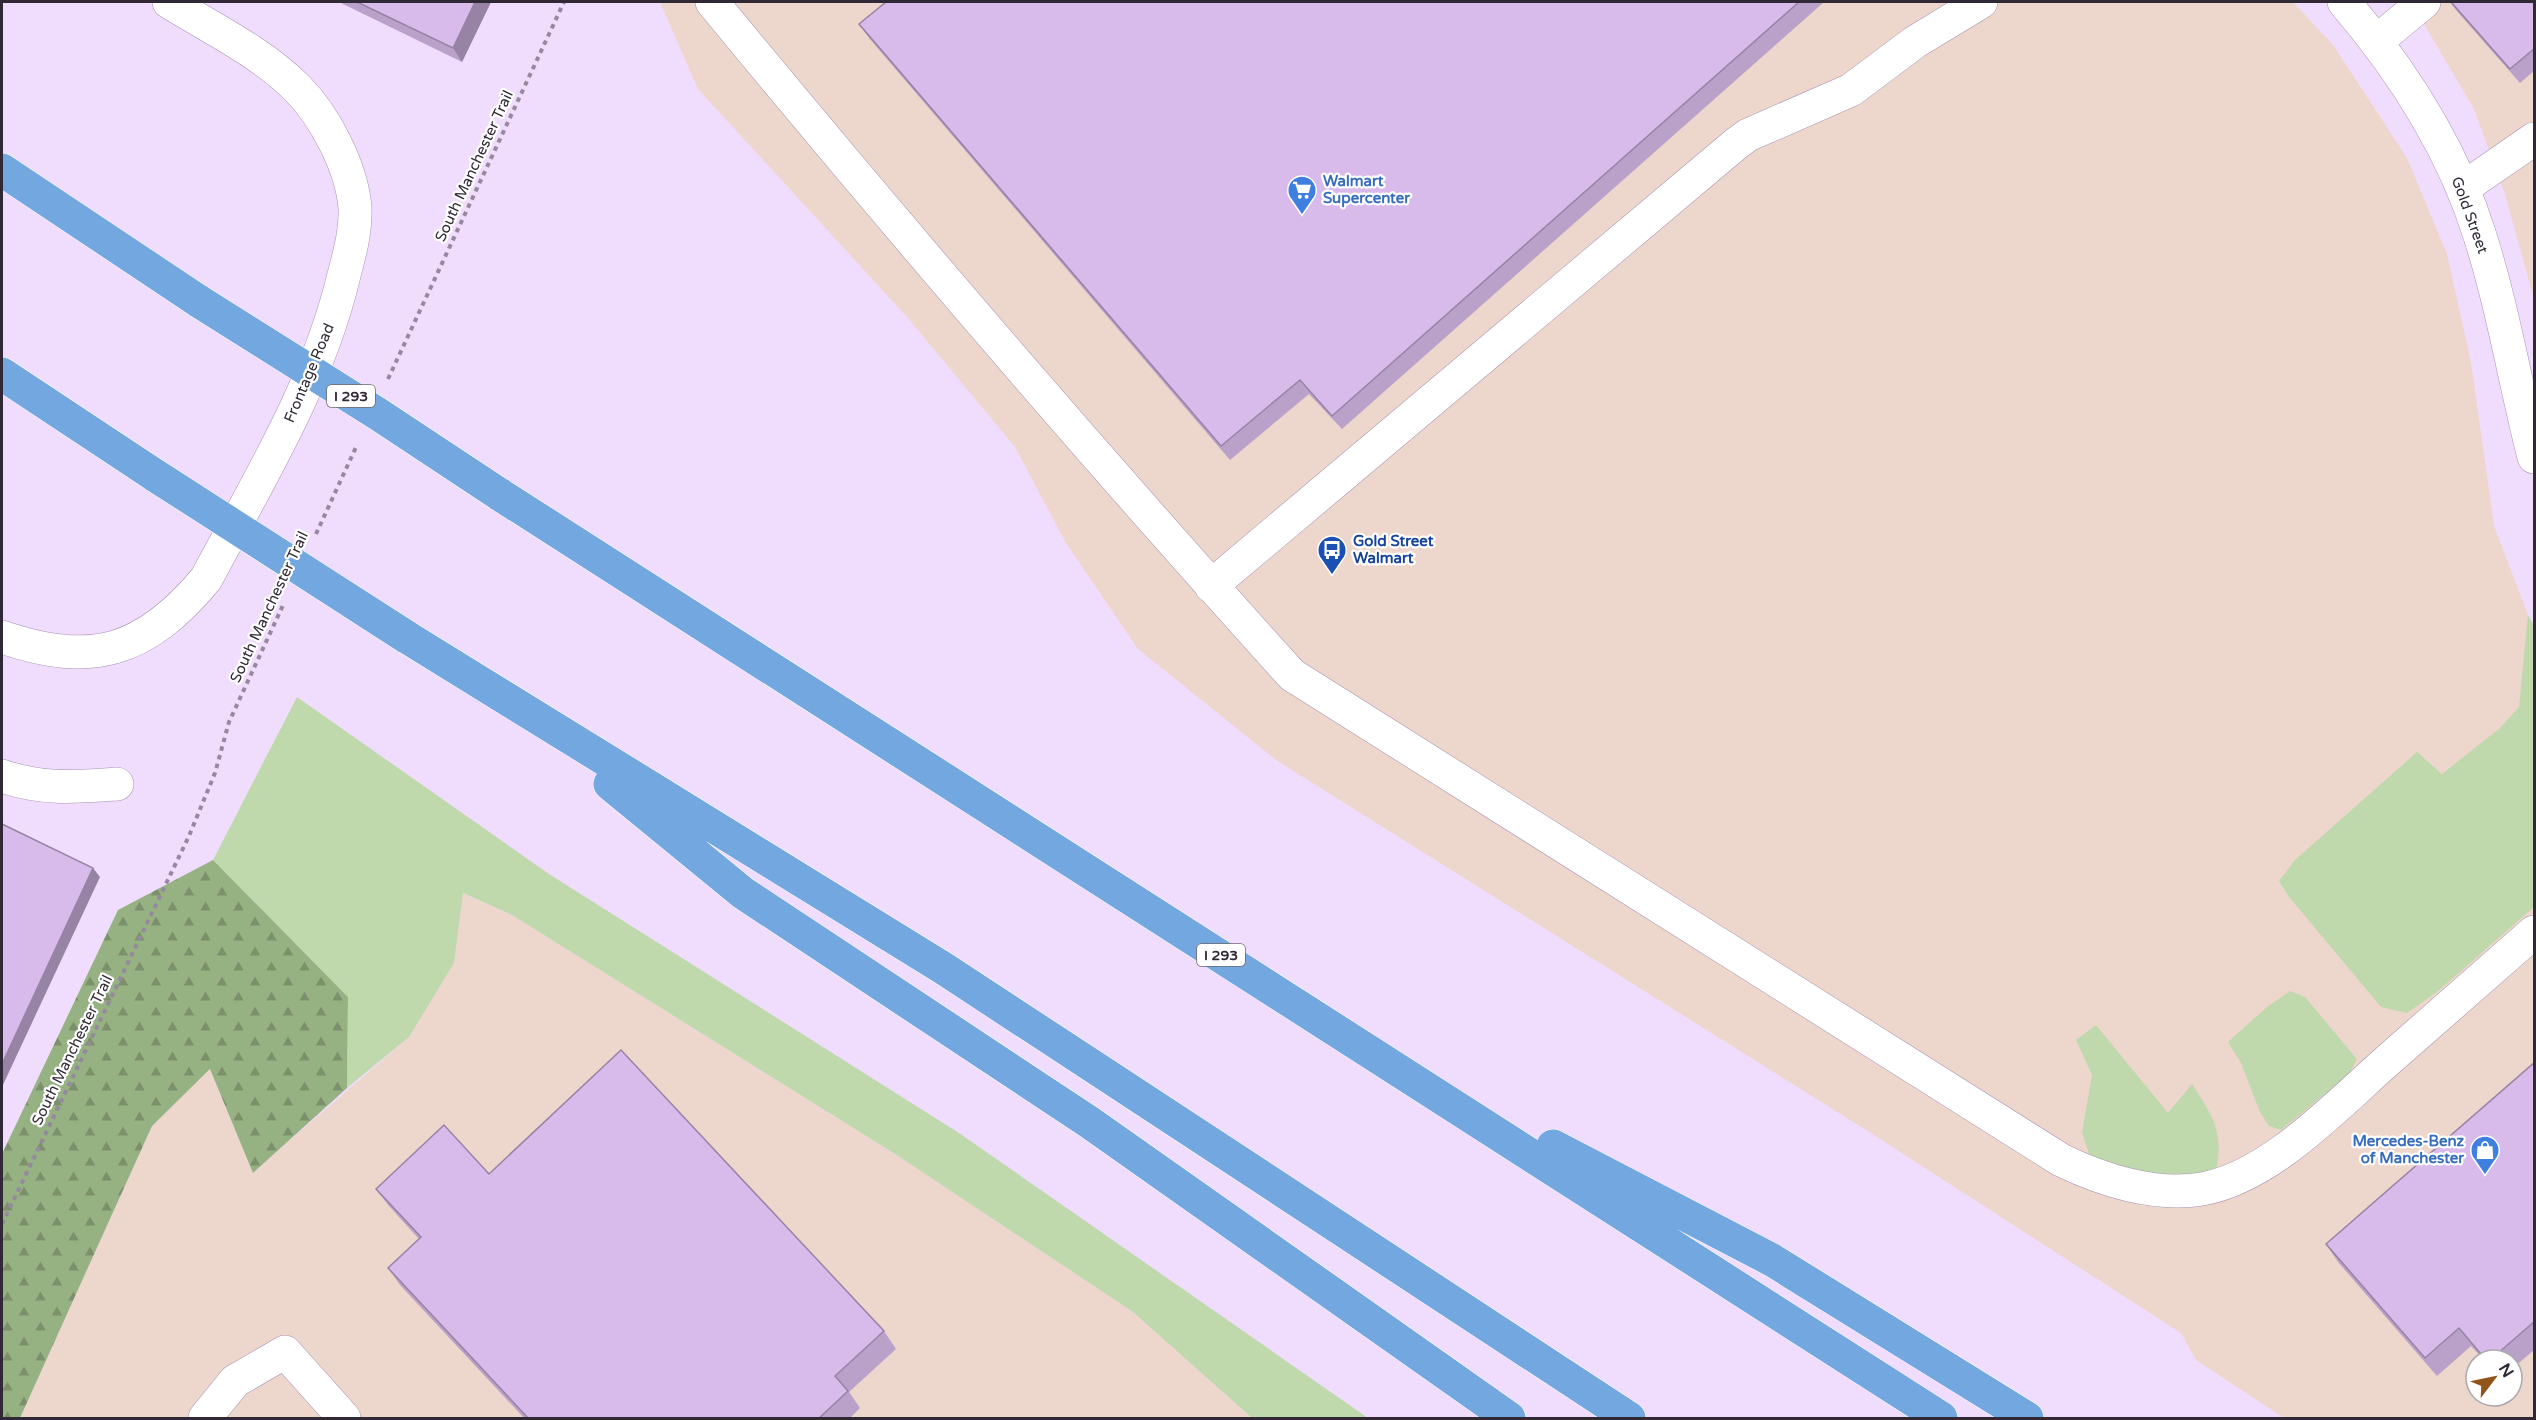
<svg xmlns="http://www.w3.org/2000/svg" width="2536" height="1420" viewBox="0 0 2536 1420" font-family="'Varela Round',sans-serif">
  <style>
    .commercial { fill: #edd6cb; fill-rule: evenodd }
    .grass { fill: #bfd9ac }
    .forest { fill: url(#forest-firs) }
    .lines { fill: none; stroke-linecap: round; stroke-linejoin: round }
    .minor-casing { stroke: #a693b1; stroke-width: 34 }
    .highway-casing { stroke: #fff; stroke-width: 34 }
    .path { stroke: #96889f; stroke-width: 4; stroke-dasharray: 4.5 4.5; stroke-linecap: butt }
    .minor { stroke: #fff; stroke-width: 33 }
    .highway { stroke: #72a7e0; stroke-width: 33 }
    .highway-bridge-casing { stroke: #fff; stroke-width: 34; stroke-linecap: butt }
    .highway-bridge { stroke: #72a7e0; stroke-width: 33 }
    .wall { fill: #baa1ca }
    .shaded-wall { fill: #9783a4 }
    .building { fill: #d8bbeb; stroke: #9783a4; stroke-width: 1.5 }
    .labels { text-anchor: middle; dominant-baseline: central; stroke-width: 4.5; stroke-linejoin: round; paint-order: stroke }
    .shield { fill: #fff; stroke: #6e6972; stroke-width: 1.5 }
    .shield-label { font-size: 14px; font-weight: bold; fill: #302935 }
    .street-label { font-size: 15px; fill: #302935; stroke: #fff }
    .shop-label { font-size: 15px; font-weight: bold; fill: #366cbe; stroke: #fff; text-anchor: start }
    .transit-label { font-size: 15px; font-weight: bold; fill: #164399; stroke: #fff; text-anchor: start }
  </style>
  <defs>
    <pattern id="forest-firs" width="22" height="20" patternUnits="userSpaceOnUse" patternTransform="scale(1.5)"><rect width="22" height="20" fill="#97b282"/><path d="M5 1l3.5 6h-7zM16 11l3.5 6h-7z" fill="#7c916b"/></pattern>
  </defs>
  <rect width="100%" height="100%" fill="#f0ddfd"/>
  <path class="commercial" d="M660,2H2293L2333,45L2407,158L2447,254L2471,362L2494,526L2528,615L2534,626V1418H2284L2196,1360L2181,1333L1866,1130L1276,760L1138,649L1066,543L1015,447L907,317L698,89ZM2476,1360H2512V1396H2476Z
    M2411,2H2534V299L2504,191L2474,109Z
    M462,893L512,915L892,1152L1133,1312L1252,1418H20L152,1126L210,1069L253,1172L409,1037L454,963Z"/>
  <path class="grass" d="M2528,615L2534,626V907L2437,992L2407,1013L2381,1007L2289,897L2279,881L2295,860L2417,752L2442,774L2500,728L2519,707Z
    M297,697L549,874L959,1133L1368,1418H1252L1133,1312L892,1152L512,915L463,893L454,963L409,1037L347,1088L348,997L213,860Z
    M2290,991L2305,997L2357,1059L2349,1074L2281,1130L2269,1126L2260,1112L2241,1063L2228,1042L2267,1007Z
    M2096,1025L2168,1113L2192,1084C2213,1116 2224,1132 2216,1171L2154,1178L2091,1160L2082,1132L2092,1075L2076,1040Z"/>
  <path class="forest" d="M213,860L348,997L347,1088L253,1173L210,1069L152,1126L20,1418H2V1154L118,910Z"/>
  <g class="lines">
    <g class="minor-casing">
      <path id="minor" d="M712,2C900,230 1093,455 1292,675L2061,1160C2102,1180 2155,1197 2202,1189C2270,1177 2336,1106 2387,1061C2436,1018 2485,975 2534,932
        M2344,2C2402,70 2453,149 2480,236C2503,308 2515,383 2534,457
        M2377,41L2424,2
        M2463,188L2534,139
        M1211,586L1737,143L1748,135L1851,90L1915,42L1981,2
        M2,637C92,668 145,652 206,579C257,483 317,386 343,279C349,255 356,233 355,208C352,168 325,116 297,88C261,52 211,28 169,2
        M2,776C43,790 74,787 117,784
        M205,1418L235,1381L285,1352L344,1418"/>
    </g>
    <g class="highway-casing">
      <path id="highway" d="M2,170L200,302
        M2,374L156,476
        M499,494L1941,1418
        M405,636L943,968L1629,1418
        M610,784L743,893L1089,1122L1509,1418
        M1553,1146L1772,1260L2027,1418"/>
    </g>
    <path class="path" d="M388,379L564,2
      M316,534L357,445
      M2,1224L189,836L215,773L229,722L284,603"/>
    <use href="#minor" class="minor"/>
    <use href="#highway" class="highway"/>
    <g class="highway-bridge-casing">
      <path id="highway-bridge" d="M200,302L378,414L499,494
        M156,476L405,636"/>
    </g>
    <use href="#highway-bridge" class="highway-bridge"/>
  </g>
  <path class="wall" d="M339,2H491L462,62Z
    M886,2H1824L1342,429L1309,394L1230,460L869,38L859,24Z
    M2450,2H2535V70L2520,83L2456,10Z
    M2535,1062V1349L2512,1369V1360H2484L2471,1346L2437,1376L2338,1262L2326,1244Z
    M489,1174L884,1331L896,1349L849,1392L860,1408L849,1419H525L400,1285L388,1268L419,1239L389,1206L376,1189Z"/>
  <path class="shaded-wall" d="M475,2H491L462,62L453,48Z
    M93,868L100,877L2,1087V1064Z"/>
  <path class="building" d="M357,2H475L453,48Z
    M886,2H1799L1332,416L1300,380L1221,446L859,24Z
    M2451,2H2535V48L2510,69Z
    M2,824L93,868L2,1064Z
    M621,1050L884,1331L835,1376L848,1391L818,1419H529L388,1268L421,1237L376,1189L444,1125L489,1174Z
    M2535,1062V1321L2490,1360H2486L2459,1328L2425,1358L2326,1244Z"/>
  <defs>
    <g id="supermarket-pin" transform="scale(1.5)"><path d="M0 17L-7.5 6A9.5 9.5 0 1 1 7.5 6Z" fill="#3f7fe0" stroke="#fff"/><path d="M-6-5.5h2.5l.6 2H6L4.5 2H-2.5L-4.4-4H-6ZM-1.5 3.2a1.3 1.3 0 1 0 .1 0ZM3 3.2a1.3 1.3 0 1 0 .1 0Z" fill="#fff"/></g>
    <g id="bus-pin" transform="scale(1.5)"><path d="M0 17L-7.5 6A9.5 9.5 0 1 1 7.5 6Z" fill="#1a4fb4" stroke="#fff"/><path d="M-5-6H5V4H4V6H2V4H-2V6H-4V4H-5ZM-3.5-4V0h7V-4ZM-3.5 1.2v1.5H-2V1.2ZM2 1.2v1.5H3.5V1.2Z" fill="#fff"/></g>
    <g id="shop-pin" transform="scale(1.5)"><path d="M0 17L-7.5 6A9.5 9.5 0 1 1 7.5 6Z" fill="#3f7fe0" stroke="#fff"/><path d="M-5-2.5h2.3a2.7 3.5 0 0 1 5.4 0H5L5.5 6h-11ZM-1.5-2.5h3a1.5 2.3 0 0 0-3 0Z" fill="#fff"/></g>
  </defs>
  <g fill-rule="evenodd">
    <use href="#supermarket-pin" x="1302" y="190"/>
    <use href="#bus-pin" x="1332" y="550"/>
    <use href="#shop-pin" x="2485" y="1150"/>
  </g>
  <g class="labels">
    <g class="shield">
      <rect x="327" y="385" width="48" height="22" rx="4.5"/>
      <rect x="1197" y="944" width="48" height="22" rx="4.5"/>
    </g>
    <g class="shield-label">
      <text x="351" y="396">I 293</text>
      <text x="1221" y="955">I 293</text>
    </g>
    <g class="street-label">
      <text transform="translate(474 166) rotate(-65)">South Manchester Trail</text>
      <text transform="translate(2470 215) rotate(70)">Gold Street</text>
      <text transform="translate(309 373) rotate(-67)">Frontage Road</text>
      <text transform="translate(269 607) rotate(-65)">South Manchester Trail</text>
      <text transform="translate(72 1050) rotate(-64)">South Manchester Trail</text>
    </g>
    <g class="shop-label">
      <text x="1323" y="181">Walmart<tspan x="1323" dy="17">Supercenter</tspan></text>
      <text x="2464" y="1141" text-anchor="end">Mercedes-Benz<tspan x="2464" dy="17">of Manchester</tspan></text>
    </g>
    <g class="transit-label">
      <text x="1353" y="541">Gold Street<tspan x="1353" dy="17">Walmart</tspan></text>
    </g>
  </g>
  <rect width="2536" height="1420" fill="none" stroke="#302935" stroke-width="6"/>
  <g transform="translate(2494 1378) rotate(58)"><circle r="28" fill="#ffffff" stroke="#aca9ae" stroke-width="1.5"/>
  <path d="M0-4.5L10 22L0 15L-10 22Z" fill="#92531a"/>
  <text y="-9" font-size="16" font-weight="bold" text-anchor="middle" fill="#302935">N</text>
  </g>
</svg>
